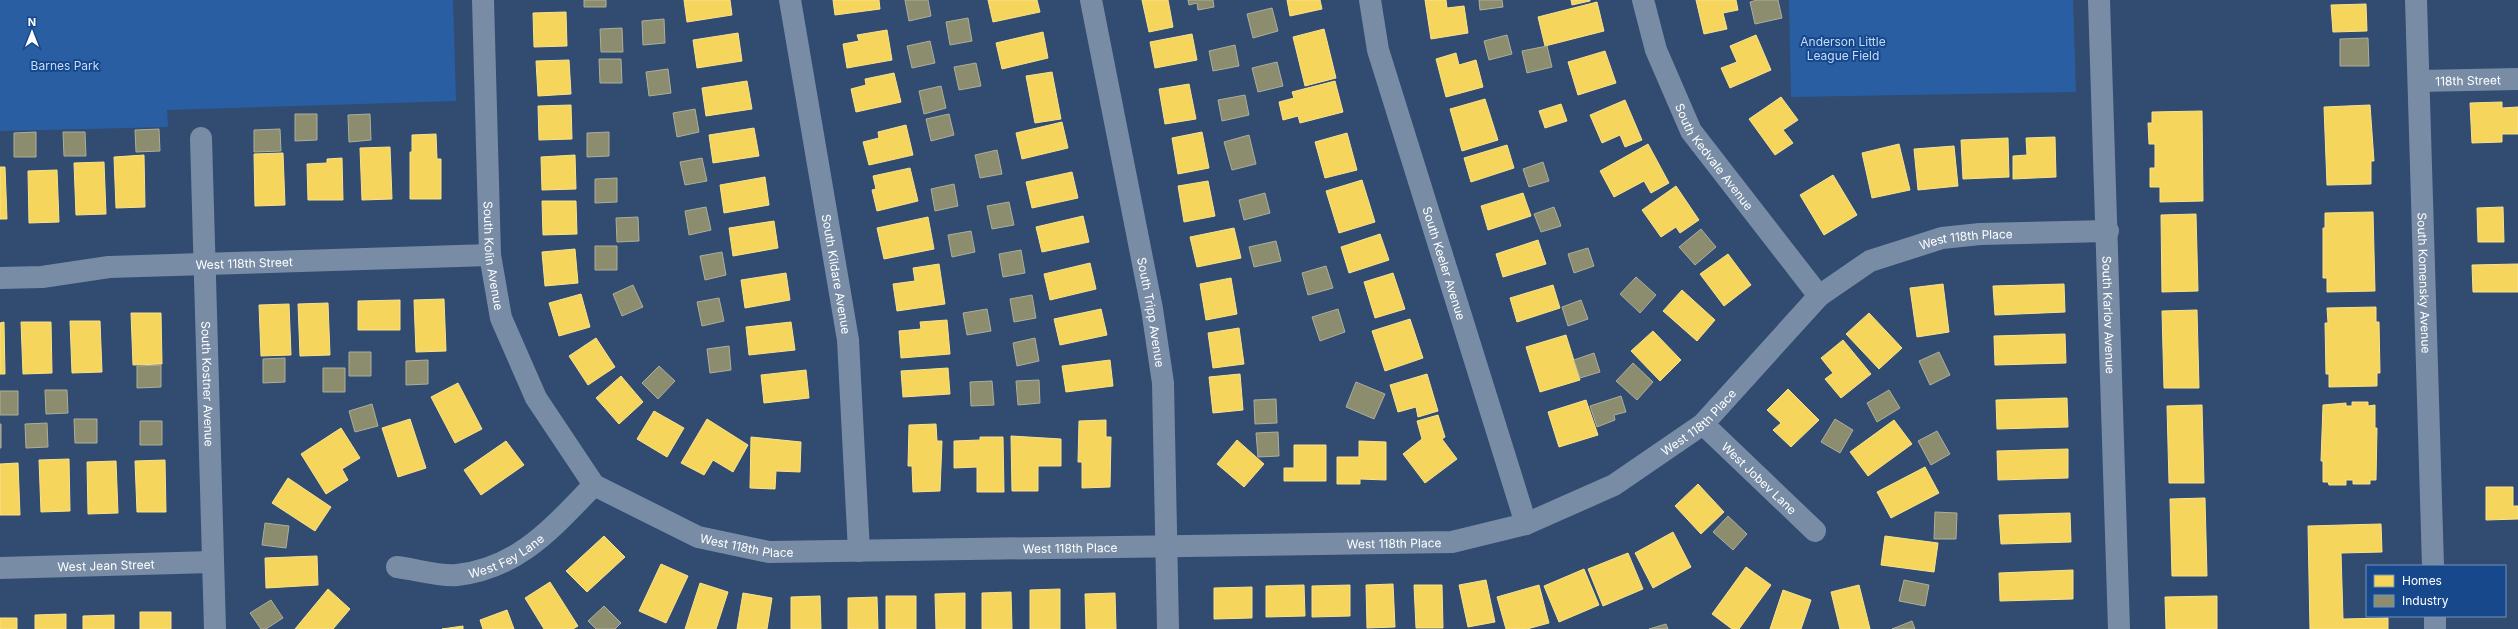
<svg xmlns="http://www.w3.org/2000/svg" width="2518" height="629" viewBox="0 0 2518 629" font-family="Inter,sans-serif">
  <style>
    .green { fill: #295fa2 }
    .homes { fill: #f6d55c; stroke: #f9e28d }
    .industry { fill: #8c8c6e; stroke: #aeae9a }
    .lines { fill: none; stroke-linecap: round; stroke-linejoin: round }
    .minor { stroke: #788ca5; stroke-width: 22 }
    .labels { text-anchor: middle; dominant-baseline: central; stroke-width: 4; stroke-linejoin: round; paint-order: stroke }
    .park-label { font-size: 12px; fill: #c5ddfb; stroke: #16488b }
    .street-label { font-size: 12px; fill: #fff; stroke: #16488b }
  </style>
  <rect width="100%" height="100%" fill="#314c70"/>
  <path class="green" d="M0,0H453L456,101L167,110L168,127L0,131Z
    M1789,0H2073L2076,92L1791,97Z"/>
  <path class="homes" d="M684,0H730L732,15L687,22Z
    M833,0H879L880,9L835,15Z
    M988,0H1037L1040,12L993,22Z
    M1142,0H1168L1173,27L1149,32Z
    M1287,0H1320L1322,9L1290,16Z
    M1425,0H1446L1447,8L1464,6L1468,33L1431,39Z
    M1571,0H1590V1L1572,5Z
    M1696,0H1736L1738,10L1723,13L1727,29L1704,34Z
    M1597,2L1604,31L1545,46L1538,17Z
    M2366,4L2367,31L2333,32L2331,5Z
    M566,12L567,46L534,47L533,13Z
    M1324,29L1336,78L1305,86L1293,37Z
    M887,30L892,60L847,68L843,44L859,41L857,35Z
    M1043,32L1048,58L1002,69L996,43Z
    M738,33L742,61L697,68L693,40Z
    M1192,34L1197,60L1155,68L1150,42Z
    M1756,35L1771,70L1730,88L1721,68L1737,62L1730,46Z
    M1605,51L1616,83L1578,95L1568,62Z
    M1456,53L1459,65L1476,60L1483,87L1446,97L1436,59Z
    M569,60L571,94L538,96L536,61Z
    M1052,72L1061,119L1035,123L1026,76Z
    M894,73L901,102L856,112L851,89L866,85L865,79Z
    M747,81L752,109L706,116L702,88Z
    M1335,81L1343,112L1300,123L1298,116L1283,120L1279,102L1294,98L1292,92Z
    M1189,84L1196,119L1165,124L1159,89Z
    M1781,97L1798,120L1783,130L1793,143L1775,155L1749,119Z
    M1485,99L1498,140L1462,151L1450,109Z
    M1625,100L1642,140L1625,147L1620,135L1602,143L1590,115Z
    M2502,102V108L2518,107V134H2502V142L2472,143L2470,103Z
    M1561,104L1567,121L1545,128L1539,111Z
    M571,105L572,139L539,140L538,106Z
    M2370,105L2374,161H2371V184L2327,185L2324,107Z
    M2202,111L2203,201L2160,202V187H2150V168H2155V144H2149L2148,123H2152V112Z
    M1062,122L1068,148L1022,159L1016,133Z
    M906,125L913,155L869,165L863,142L879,138L878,132Z
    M754,128L759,156L713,163L709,135Z
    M1202,132L1209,168L1178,174L1172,138Z
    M1347,133L1357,170L1325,178L1315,142Z
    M436,134L437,159H441V199H410V152H412V135Z
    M2055,137L2056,177L2013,179V156L2027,155L2026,138Z
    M2008,138L2009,177L1963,179L1961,140Z
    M1648,144L1669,183L1651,193L1644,181L1614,197L1600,171Z
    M1899,144L1910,190L1872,198L1862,153Z
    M1507,145L1514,168L1471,182L1464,158Z
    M1954,146L1958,186L1918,190L1914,149Z
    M390,147L392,199L362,200L360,148Z
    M283,153L285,205L255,206L254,154Z
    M144,155L145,207L116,208L114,157Z
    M575,155L576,189L542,190L541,157Z
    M342,158L343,200H308L307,164L327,163V159Z
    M104,162L106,214L76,215L74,163Z
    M0,167H5L7,219H0Z
    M910,168L918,201L877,211L872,190L876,189L873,176Z
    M57,170L59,222L29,223L28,171Z
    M1072,172L1078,198L1032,208L1026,182Z
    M1833,175L1857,215L1824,235L1800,195Z
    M765,177L769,205L724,213L720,185Z
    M1362,180L1375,222L1339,233L1326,191Z
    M1208,181L1215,216L1184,222L1178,186Z
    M1676,186L1699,220L1680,233L1676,227L1661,237L1642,210Z
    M1523,193L1531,216L1488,230L1481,206Z
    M542,201H576L577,234L543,235Z
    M2503,207L2504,242H2478L2477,208Z
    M2373,212L2375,291L2327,292V278H2323V228H2325V213Z
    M2196,214L2198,291L2162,292L2161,215Z
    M1083,216L1089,242L1042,252L1036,227Z
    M928,217L934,249L884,259L877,228Z
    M774,221L778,248L733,256L729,228Z
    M1234,228L1241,258L1197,267L1190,237Z
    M1380,234L1389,260L1349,273L1341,247Z
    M1538,240L1546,264L1503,277L1496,254Z
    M575,249L578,283L545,286L542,252Z
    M1728,254L1751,285L1724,306L1700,274Z
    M1090,263L1096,289L1050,300L1044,274Z
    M939,264L945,304L897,311L893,284L915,281L913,268Z
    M2518,264V292H2473L2472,265Z
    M786,273L790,300L745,308L741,280Z
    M1393,273L1405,309L1375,318L1364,282Z
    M1231,278L1237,314L1206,320L1200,284Z
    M1943,284L1949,332L1917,337L1910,288Z
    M2064,284L2065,312L1995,315L1993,286Z
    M1553,285L1560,308L1517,322L1510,298Z
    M1682,290L1715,320L1697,341L1663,311Z
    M581,294L590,327L559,336L549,303Z
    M444,299L446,351L416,352L414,300Z
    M400,300V330H358V301Z
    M328,303L330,355L300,356L298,304Z
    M289,304L291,355L261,356L259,305Z
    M2376,307V322H2379L2380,373H2377V386L2329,387V374H2326L2325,323H2328L2327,308Z
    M1101,309L1107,335L1060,345L1054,319Z
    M2197,310L2199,388H2164L2162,311Z
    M131,313H161L162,364L133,365Z
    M1869,313L1902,348L1879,369L1846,334Z
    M1410,319L1423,358L1385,371L1372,331Z
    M947,320L950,354L901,358L899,331L921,329L920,322Z
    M70,321H100L102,372L72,373Z
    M4,322L5,374H0V323Z
    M21,322H51L52,373L23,374Z
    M791,322L795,350L749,355L746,327Z
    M1239,328L1244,364L1213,368L1208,333Z
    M1653,331L1681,360L1660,381L1631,351Z
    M2065,334L2066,363L1995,365L1994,336Z
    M1566,335L1580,380L1540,392L1526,347Z
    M596,338L615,367L588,385L569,356Z
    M1843,340L1871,374L1841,398L1825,379L1833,373L1821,358Z
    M1110,360L1113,386L1066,392L1062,366Z
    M948,368L950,394L903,397L901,371Z
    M806,370L809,398L764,403L761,375Z
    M1240,374L1243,410L1213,413L1209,377Z
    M1427,374L1438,411L1418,417L1416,407L1398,412L1390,385Z
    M621,376L643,402L619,424L596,398Z
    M458,383L482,429L455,443L431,397Z
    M1788,389L1819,420L1791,447L1773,430L1781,423L1767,410Z
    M2067,398L2068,427L1997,429L1996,400Z
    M1586,400L1598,435L1559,447L1548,412Z
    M2352,402H2368V406L2375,405V428H2377L2376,480H2370V484H2353V480H2346V485H2329L2328,482H2323V461H2321L2323,405L2346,403V406H2352Z
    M2202,405L2204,483H2169L2167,406Z
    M654,411L684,428L667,457L637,439Z
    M1438,415L1445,437L1442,439L1457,459L1425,483L1403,454L1422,439L1417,421Z
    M410,419L426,468L398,477L382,428Z
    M707,419L748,445L733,472L713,460L704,475L681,463Z
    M1106,420V437H1111L1110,487L1082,488V462H1078L1079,421Z
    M1894,420L1912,444L1868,476L1850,452Z
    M936,424L937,441H942L940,491L913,492L912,466H908L909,425Z
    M341,428L360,458L342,469L348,480L326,494L301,454Z
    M1011,436L1061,439V466H1038V491H1012Z
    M751,437L801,442L800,472L776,471L775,489L750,488Z
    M980,437H1003L1004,492H977V467L954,468V441L980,440Z
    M1237,440L1264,464L1244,487L1217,464Z
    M506,441L524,465L481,495L464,470Z
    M1359,441L1386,442V480L1360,479V484H1337V457H1359Z
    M1294,445H1326V481H1284V468H1294Z
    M2068,449V478L1998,480L1997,451Z
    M69,459L70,511L41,512L39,460Z
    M165,460L166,512H137L135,461Z
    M116,461L118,513L88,514L87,462Z
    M18,463L20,515H0V464Z
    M1925,467L1939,493L1891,518L1877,492Z
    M288,478L331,507L315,531L272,503Z
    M1698,484L1724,512L1701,534L1675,506Z
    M2486,487H2513V506H2518V519L2486,520Z
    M2205,498L2207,576H2172L2170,499Z
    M2070,513L2071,542L2001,544L1999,515Z
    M2381,524L2382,552L2341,553L2343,619L2388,618V629H2310L2308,526Z
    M1673,532L1691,567L1653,588L1635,553Z
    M604,536L625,557L587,592L566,571Z
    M1885,536L1938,543L1934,572L1881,565Z
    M1628,553L1643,589L1603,606L1588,569Z
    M317,556L318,585L266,588L265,558Z
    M661,564L688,576L666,623L639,611Z
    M1746,567L1771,585L1739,629H1732L1712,614Z
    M1584,569L1599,605L1559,622L1544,586Z
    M2073,570V599L2000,601L1999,573Z
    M1486,580L1495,622L1468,627L1459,585Z
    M550,582L578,626L573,629H544L525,598Z
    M700,583L728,592L716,629H685Z
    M1393,584L1395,627L1367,628L1366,585Z
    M1304,585L1305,616L1266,617V586Z
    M1350,585V616L1312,617V586Z
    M1414,585H1442L1443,628H1416Z
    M1539,585L1549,623L1527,629H1506L1497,597Z
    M1859,585L1870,629H1840L1831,592Z
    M1252,587V618L1214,619V588Z
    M328,589L350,609L333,629H295Z
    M1060,589V629H1030V590Z
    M1783,590L1811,600L1801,629H1770Z
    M1011,592L1012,629H982V593Z
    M743,593L772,598L767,629H737Z
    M965,593V629H936L935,594Z
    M1115,593L1116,629H1086L1085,594Z
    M820,596L821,629H791V597Z
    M886,596H916V629H886Z
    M2217,596V629H2166L2165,597Z
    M877,597L878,629H848V598Z
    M507,610L514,629H483L480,620Z
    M140,612H171V629H140Z
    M66,614V629H35V615Z
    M114,615V629H83V616Z
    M0,618H17V629H0Z
    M463,626V629H442Z"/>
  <path class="industry" d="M584,0H606V7H584Z
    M905,0H928L931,16L909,21Z
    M1188,0H1213L1214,7L1198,10L1197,3L1189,5Z
    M1479,0H1502L1503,7L1480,10Z
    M1757,0H1778L1782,18L1755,24L1750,2Z
    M1272,8L1278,31L1253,38L1247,14Z
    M968,18L972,41L950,45L946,22Z
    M664,19L665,43L643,45L642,21Z
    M622,28L623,52H601L600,29Z
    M1507,35L1512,54L1489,60L1484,41Z
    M2368,38L2369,66H2340V39Z
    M930,41L935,63L912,68L907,46Z
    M1235,45L1239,66L1213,71L1209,51Z
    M1547,46L1552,67L1527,73L1522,51Z
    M599,59H621L622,83H600Z
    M1277,62L1283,86L1258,92L1252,68Z
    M976,63L981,86L959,90L954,67Z
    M668,69L671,93L649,96L646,72Z
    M941,86L946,108L924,114L919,91Z
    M1245,95L1249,115L1222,121L1218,100Z
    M695,109L699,132L677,137L673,113Z
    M295,114H317V140L295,141Z
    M370,114L371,140L349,142L348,115Z
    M949,114L954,135L931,141L926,119Z
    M159,129L160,151L136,152L135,130Z
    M280,129L281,151L254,152V130Z
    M36,132V157H14V133Z
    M63,132H85L86,156H64Z
    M609,132V156L587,157V133Z
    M1249,135L1256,164L1232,170L1224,142Z
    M997,150L1002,174L980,178L975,155Z
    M702,158L707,181L685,185L680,162Z
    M1543,162L1549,181L1529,187L1523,169Z
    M617,178V202L595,203V179Z
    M954,184L958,206L935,211L931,189Z
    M1265,193L1270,213L1244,220L1239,200Z
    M1009,202L1014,225L992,229L987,206Z
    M706,207L711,230L689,235L685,211Z
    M1554,207L1561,226L1541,232L1534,214Z
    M638,217L639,241L617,242L616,218Z
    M1701,229L1716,247L1695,265L1679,247Z
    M971,231L975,252L952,257L948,235Z
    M1276,241L1281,261L1254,267L1249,247Z
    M595,246H617V270H595Z
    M1588,248L1594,266L1574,273L1568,254Z
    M1021,250L1025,273L1003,277L999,254Z
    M722,252L726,275L705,280L700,256Z
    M1326,266L1333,288L1308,295L1302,273Z
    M1636,277L1656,295L1640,313L1620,294Z
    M633,285L643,307L622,316L613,294Z
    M1032,295L1036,318L1014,322L1010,299Z
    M719,298L724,321L702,326L697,302Z
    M1581,300L1588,319L1568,326L1562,307Z
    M987,309L991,331L967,335L963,313Z
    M1338,309L1345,332L1320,341L1312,317Z
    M1035,338L1039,361L1017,366L1013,343Z
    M729,346L731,370L710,373L707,349Z
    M349,352H371V376H349Z
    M1939,352L1950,375L1930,385L1919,361Z
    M1594,353L1600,372L1580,378L1574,360Z
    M285,358V382L263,383V359Z
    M428,360V384L406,385V361Z
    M1633,363L1653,382L1637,400L1616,381Z
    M161,365V387L137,388V366Z
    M659,366L675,381L658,399L642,383Z
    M323,368H345V392H323Z
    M1039,380L1040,403L1018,405L1016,381Z
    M992,381L994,405L971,406L970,382Z
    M1356,382L1385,394L1374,419L1346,407Z
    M45,390H67L68,413L46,414Z
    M1889,390L1900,408L1877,422L1867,403Z
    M0,391H18V415H0Z
    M1621,396L1626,412L1614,415L1615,420L1597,427L1590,406Z
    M1276,399L1277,423L1255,424L1254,400Z
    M372,404L378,426L355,432L349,411Z
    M74,419H97V443H75Z
    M1835,419L1853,430L1840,453L1821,442Z
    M140,421H162V445H140Z
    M47,423L48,447L26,448L25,424Z
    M0,424H1V448H0Z
    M1937,431L1950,454L1931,465L1918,441Z
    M1278,432L1279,456L1258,457L1256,433Z
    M1935,512L1957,513L1956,539H1934Z
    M1728,516L1747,534L1733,550L1713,532Z
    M265,523L289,526L286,548L262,545Z
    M1904,580L1929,585L1925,606L1899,601Z
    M271,600L283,618L266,629H261L250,613Z
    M604,606L621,623L615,629H596L588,621Z
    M1912,621L1915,629H1892Z
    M1666,624L1668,629H1649Z"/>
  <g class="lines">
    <g class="minor">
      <path id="s1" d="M483,0L490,255L501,318L536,398L594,485"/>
      <path id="s2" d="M790,0L848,340L859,551"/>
      <path id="s3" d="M1091,0L1152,309L1163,383L1168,629"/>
      <path id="s4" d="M1370,0L1378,50L1526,524"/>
      <path id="s5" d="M1643,0L1656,50L1691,131L1819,296"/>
      <path id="s6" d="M2099,0L2119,629"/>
      <path id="s7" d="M2416,0L2433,566"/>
      <path id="s8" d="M2419,81L2518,79"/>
      <path id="s9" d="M201,138L215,629"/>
      <path id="s10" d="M0,278L42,277L109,267L490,255"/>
      <path id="s11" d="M1703,424L1815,531"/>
      <path id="s12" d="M594,485L698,537L769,552L1452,542L1526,524L1614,485L1703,424L1819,296L1870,261L1942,238L1980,234L2108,231"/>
      <path id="s13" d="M397,567C414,569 441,577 457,575C519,568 553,527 594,485"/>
      <path id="s14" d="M0,568L212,562"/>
      <path d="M2435,616V629"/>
    </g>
  </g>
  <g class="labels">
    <g class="park-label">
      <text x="1843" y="41">Anderson Little<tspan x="1843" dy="14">League Field</tspan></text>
      <text x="65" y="65">Barnes Park</text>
    </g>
    <g class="street-label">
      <text stroke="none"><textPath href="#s8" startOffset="49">118th Street</textPath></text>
      <text stroke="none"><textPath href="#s5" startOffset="174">South Kedvale Avenue</textPath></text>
      <text stroke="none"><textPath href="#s12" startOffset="1486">West 118th Place</textPath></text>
      <text stroke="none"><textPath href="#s1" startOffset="256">South Kolin Avenue</textPath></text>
      <text stroke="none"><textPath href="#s10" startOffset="245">West 118th Street</textPath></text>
      <text stroke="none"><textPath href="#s4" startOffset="274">South Keeler Avenue</textPath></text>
      <text stroke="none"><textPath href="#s2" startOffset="278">South Kildare Avenue</textPath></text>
      <text stroke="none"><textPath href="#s7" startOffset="283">South Komensky Avenue</textPath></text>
      <text stroke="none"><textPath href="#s3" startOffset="318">South Tripp Avenue</textPath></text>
      <text stroke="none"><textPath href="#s6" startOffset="315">South Karlov Avenue</textPath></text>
      <text stroke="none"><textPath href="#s9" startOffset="246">South Kostner Avenue</textPath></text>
      <text stroke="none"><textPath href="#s12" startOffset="1150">West 118th Place</textPath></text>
      <text stroke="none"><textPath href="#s11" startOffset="78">West Jobev Lane</textPath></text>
      <text stroke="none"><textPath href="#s12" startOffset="814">West 118th Place</textPath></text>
      <text stroke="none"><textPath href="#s12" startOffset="166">West 118th Place</textPath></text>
      <text stroke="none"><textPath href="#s12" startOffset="490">West 118th Place</textPath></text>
      <text stroke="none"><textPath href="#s13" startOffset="114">West Fey Lane</textPath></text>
      <text stroke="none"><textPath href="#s14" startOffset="106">West Jean Street</textPath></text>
    </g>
  </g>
  <rect x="2366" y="565" width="140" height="52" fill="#16488b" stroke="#7391b9"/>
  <rect x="2374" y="575" width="20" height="12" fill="#f6d55c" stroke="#7391b9"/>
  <text x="2402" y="585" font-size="12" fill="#ffffff">Homes</text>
  <rect x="2374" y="595" width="20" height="12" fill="#8c8c6e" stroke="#7391b9"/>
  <text x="2402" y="605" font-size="12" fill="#ffffff">Industry</text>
  <g transform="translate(32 32)" stroke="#16488b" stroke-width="3" paint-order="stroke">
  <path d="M0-3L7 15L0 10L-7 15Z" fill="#ffffff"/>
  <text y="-6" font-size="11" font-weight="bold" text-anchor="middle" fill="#ffffff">N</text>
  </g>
</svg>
